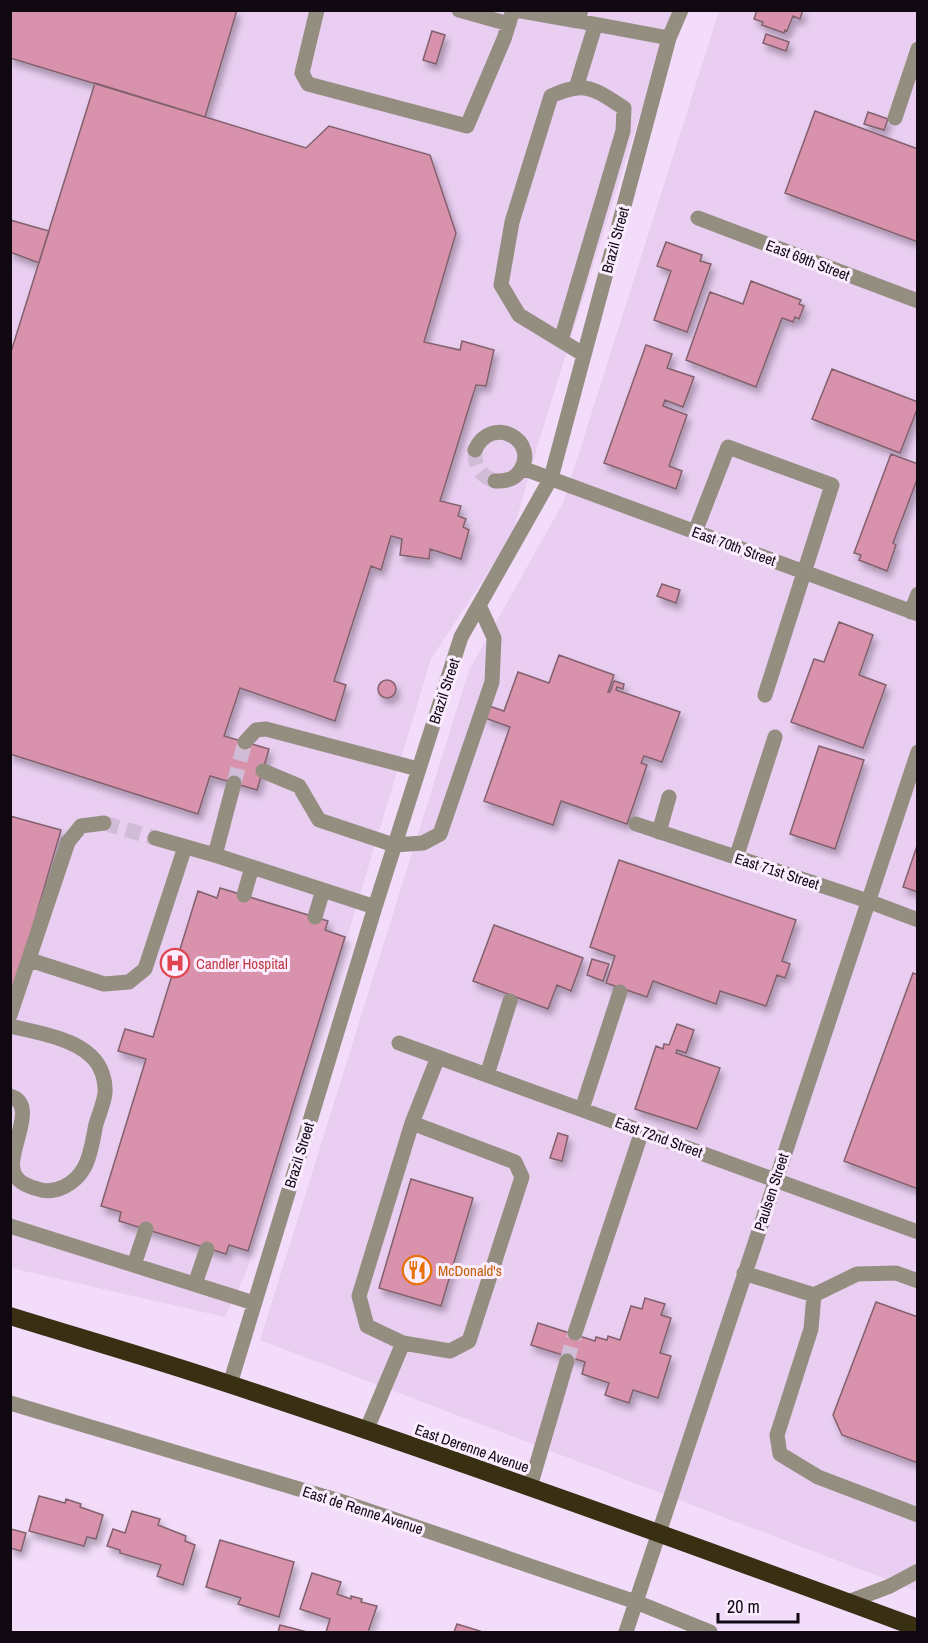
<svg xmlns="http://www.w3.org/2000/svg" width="928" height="1643" viewBox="0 0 928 1643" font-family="'Archivo Narrow',sans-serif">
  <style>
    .built { fill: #e9cef1 }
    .building { fill: #d892ac; stroke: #82616d; stroke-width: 1.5; filter: url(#shadow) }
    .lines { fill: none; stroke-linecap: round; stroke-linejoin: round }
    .minor-tunnel { stroke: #d1bcd7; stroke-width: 15; stroke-dasharray: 15 8; stroke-linecap: butt }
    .minor { stroke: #938e80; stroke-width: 15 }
    .highway { stroke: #392f12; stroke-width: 18 }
    .labels { text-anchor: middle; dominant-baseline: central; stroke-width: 6; stroke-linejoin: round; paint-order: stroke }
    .street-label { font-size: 15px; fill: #100912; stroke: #fbedff }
    .health-label { font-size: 15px; fill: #be3a42; stroke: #fbedff; text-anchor: start }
    .food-label { font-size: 15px; fill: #c56008; stroke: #fbedff; text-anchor: start }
  </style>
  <defs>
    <filter id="shadow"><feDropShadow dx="3.5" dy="6" stdDeviation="3" flood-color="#0004"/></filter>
  </defs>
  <rect width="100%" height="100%" fill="#f3dcfa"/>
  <path class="built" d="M11,11H672L537,448L512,536L431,659L246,1273L225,1317L11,1268Z
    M719,11H917V1591L260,1340L469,670L563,503Z"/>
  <path class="building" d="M10,10H237L205,117L10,58Z
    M757,10H803L800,19L793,16L787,31L785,30L784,33L762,25L763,22L754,19Z
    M432,31L445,35L436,64L423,60Z
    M766,34L789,42L786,51L763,43Z
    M95,83L306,148L329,126L430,155L456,233L424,342L460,350L462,341L494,350L486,386L476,385L440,501L461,506L458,516L466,519L463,527L469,530L461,559L430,549L429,559L400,555L402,539L391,536L381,570L371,566L334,681L346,685L335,721L240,688L224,736L269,749L257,790L210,776L198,814L10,754V355Z
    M815,111L918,149V242L785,193Z
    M868,112L888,119L884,130L864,124Z
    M10,220L49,231L39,263L10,252Z
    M666,242L702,255L700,261L711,264L687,332L654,320L671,271L657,266Z
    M751,281L801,300L799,304L804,306L799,319L795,317L793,322L782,318L756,387L686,360L710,292L743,304Z
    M646,345L672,354L667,368L694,377L683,407L665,400L663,406L687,415L669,466L682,471L676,489L604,463Z
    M832,369L918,402V407L900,453L812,419Z
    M891,454L918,464V477L893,543L896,545L887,571L859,560L861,555L854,553Z
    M662,584L680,590L676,603L657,596Z
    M839,622L873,635L859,675L886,685L863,748L791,722L814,659L824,662Z
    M559,655L614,675L608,692H610L614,681L624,684L623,689L617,687L616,690L680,712L662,762L644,756L641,763L647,765L627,824L561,801L553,825L484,801L510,727L485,718L489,706L504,711L518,672L549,683Z
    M378 689a9 9 0 1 1 18 0a9 9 0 1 1-18 0Z
    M819,746L864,760L835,849L790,834Z
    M10,816L61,830L15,988L10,986Z
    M918,843V892L903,887Z
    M619,860L796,920L782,961L790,964L785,978L777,975L766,1006L720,991L716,1004L653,981L647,997L606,983L615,956L590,947Z
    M220,888L328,921L325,930L345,937L248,1251L229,1245L226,1254L119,1221L121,1212L101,1206L146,1059L118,1051L125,1029L153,1037L198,891L217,898Z
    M494,925L583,958L571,991L557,985L548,1009L473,981Z
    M592,959L609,964L603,981L587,975Z
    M913,973L918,975V1189L844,1161Z
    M677,1024L694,1030L686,1053L677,1050L676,1053L720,1068L697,1129L635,1109L656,1046L663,1049L664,1044L669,1045Z
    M558,1133L568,1136L562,1161L550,1158Z
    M411,1179L473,1198L441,1306L379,1288Z
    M645,1298L665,1304L661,1315L671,1318L660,1353L671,1356L658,1398L633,1390L629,1403L605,1395L609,1383L582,1374L585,1362L531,1345L538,1323L595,1341L596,1337L607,1340L608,1336L620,1340L631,1306L642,1309Z
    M876,1302L918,1317V1463L842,1435L833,1415Z
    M39,1496L65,1503L66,1499L81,1504L80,1507L103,1515L96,1539L87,1537L84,1546L29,1531Z
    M132,1511L160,1519L158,1525L186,1536L185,1541L195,1545L183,1585L157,1576L161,1565L120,1553V1550L107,1546L113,1529L125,1533Z
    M11,1529L26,1533L21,1551L10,1548Z
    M220,1540L294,1562L279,1617L238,1604L241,1598L206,1587Z
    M312,1573L341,1582L337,1594L351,1599V1596L362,1599L361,1602L377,1606L368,1632H326L330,1619L300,1609Z
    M457,1624L480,1631L479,1632H454Z
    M280,1625L307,1632H278Z"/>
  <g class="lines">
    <path class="minor-tunnel" d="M475,450C474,466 480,476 495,481
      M234,783L245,742
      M104,823L155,838
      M567,1361L575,1333"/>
    <path class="minor" d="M317,10L302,73L308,84L467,126L504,39L513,10
      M459,10L509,24
      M516,10L578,21L581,10
      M578,21L669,38
      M576,88L595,26
      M895,118L918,49
      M698,218L918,301
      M561,340L623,131L624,108C594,89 586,80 551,96L512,222L501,285L519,315L583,354
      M475,450C492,413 540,441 520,471C514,480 505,481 495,481
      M522,468L918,614
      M695,532L728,447L832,485L765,695
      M911,612L918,594
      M245,742L256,730L266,729L418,769
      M263,771L299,786L319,820L394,845L423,843L440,834L492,682L494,638L479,605
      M636,824L868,901L918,920
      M659,832L669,797
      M155,838L218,856L375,907
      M215,855L234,783
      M736,858L775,737
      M244,895L252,867
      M315,917L323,890
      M30,960L104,984L129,982L145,969L185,847
      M10,1015L68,842L81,826L104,823
      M10,1026C35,1032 73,1038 91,1056C101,1065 106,1080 105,1093C104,1103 99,1114 96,1124C93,1138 91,1156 84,1168C75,1184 55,1195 38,1189C30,1187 19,1183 15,1175C3,1155 41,1105 10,1096
      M399,1043L918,1232
      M487,1075L510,1001
      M582,1109L620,992
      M412,1123L359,1296L367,1326L403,1343L450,1351L469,1341L522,1177L515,1162L412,1123L438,1057
      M10,1226L254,1303
      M134,1265L146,1229
      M744,1273L814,1295L811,1329L777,1435L780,1454L818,1477L918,1515
      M195,1284L207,1249
      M814,1295L857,1274L896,1273L918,1281
      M575,1333L642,1131
      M230,1384L375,907L461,637L551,478L669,38L681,10
      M10,1403L346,1503L636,1602L710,1632
      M366,1431L403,1343
      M530,1487L567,1361
      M848,1602L890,1586L918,1571
      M626,1632L918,752"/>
    <path class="highway" d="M10,1316C84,1339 158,1360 232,1385C462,1461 690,1544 918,1628"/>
  </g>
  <defs>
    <g id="hospital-ring" transform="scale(1.5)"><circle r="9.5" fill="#fbedff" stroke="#e0444e" stroke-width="1.5"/><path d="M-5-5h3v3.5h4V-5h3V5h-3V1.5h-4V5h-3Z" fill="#e0444e"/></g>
    <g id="restaurant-ring" transform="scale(1.5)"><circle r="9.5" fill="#fbedff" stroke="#e8710a" stroke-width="1.5"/><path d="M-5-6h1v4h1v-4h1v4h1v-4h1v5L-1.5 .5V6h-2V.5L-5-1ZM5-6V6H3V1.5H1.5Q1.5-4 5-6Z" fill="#e8710a"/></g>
  </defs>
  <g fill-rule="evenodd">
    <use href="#hospital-ring" x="175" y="963"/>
    <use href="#restaurant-ring" x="417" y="1270"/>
  </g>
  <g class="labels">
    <g class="street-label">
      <text transform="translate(615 240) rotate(-75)">Brazil Street</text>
      <text transform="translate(808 260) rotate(21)">East 69th Street</text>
      <text transform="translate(734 546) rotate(20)">East 70th Street</text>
      <text transform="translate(444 691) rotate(-72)">Brazil Street</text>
      <text transform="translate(777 871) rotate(18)">East 71st Street</text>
      <text transform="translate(659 1137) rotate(20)">East 72nd Street</text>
      <text transform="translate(299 1155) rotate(-73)">Brazil Street</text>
      <text transform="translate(771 1192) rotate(-72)">Paulsen Street</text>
      <text transform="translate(472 1448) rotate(19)">East Derenne Avenue</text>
      <text transform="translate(363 1510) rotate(18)">East de Renne Avenue</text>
    </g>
    <g class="health-label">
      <text x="196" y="963">Candler Hospital</text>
    </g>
    <g class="food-label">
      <text x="438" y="1270">McDonald's</text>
    </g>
  </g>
  <rect width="928" height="1643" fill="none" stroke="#100912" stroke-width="24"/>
  <path d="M718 1613v9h80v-9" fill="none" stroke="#100912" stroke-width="3"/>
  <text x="727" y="1613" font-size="18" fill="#100912" stroke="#fbedff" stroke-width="4.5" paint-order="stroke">20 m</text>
</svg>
